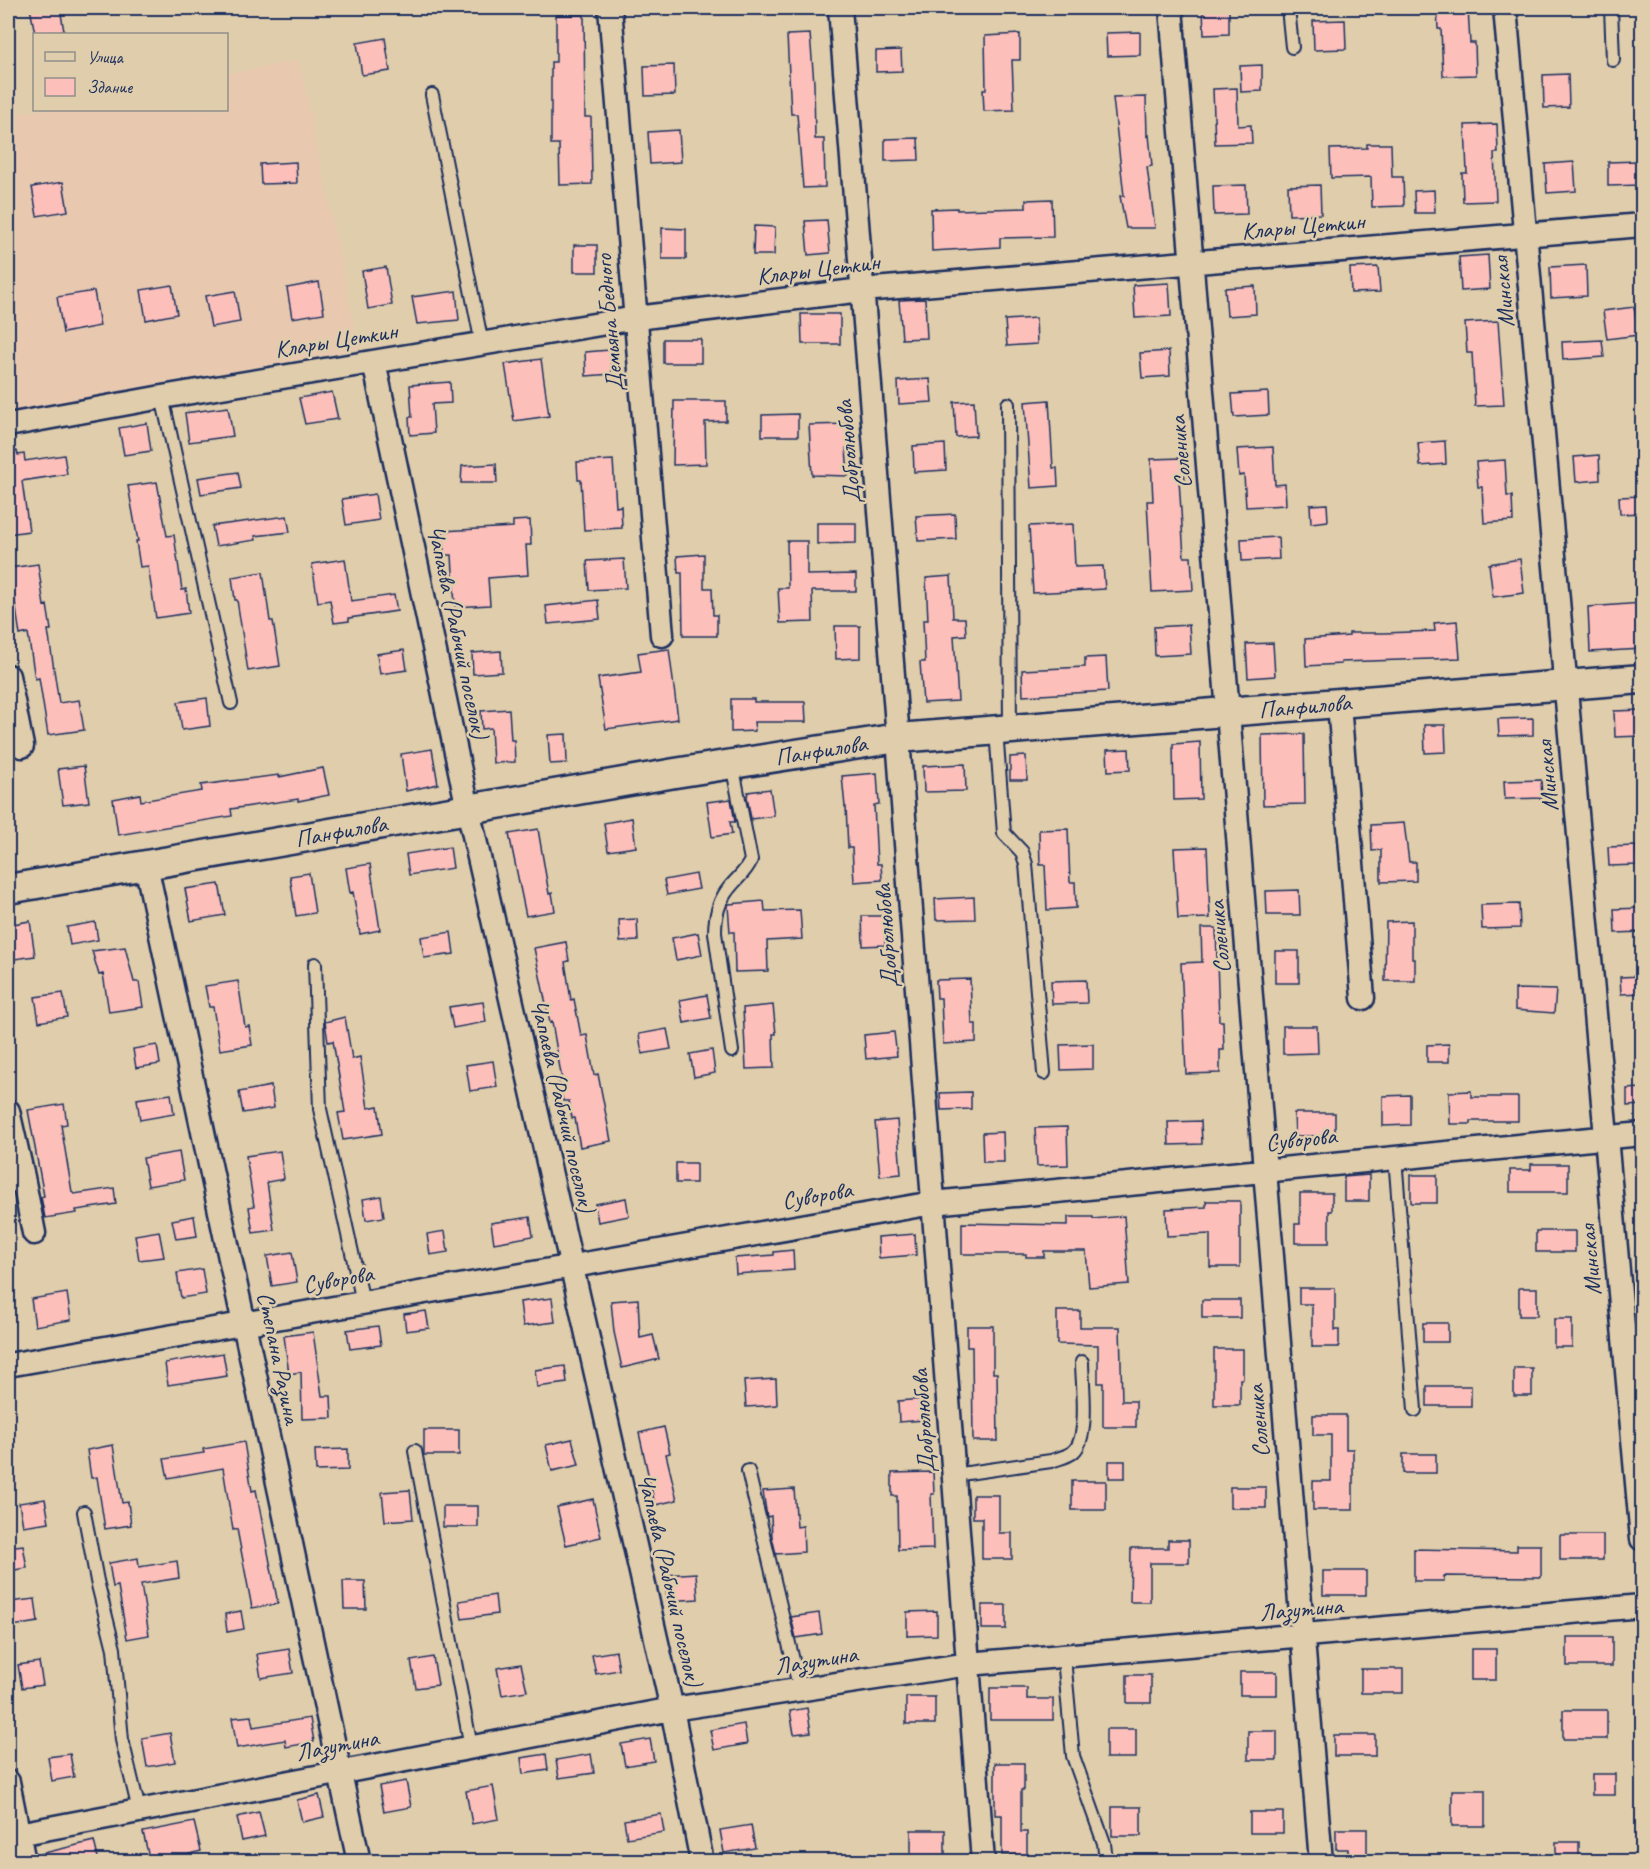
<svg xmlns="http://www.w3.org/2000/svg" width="1650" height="1869" viewBox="0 0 1650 1869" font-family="Caveat,sans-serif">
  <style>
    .built { fill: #e8c9b0 }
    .building { fill: #fcbfba; stroke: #1b2f5e; stroke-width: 1.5 }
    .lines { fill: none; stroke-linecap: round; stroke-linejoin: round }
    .service-casing { stroke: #1b2f5e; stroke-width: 16 }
    .minor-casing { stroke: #1b2f5e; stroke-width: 27 }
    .tertiary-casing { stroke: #1b2f5e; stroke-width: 33 }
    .service { stroke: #e0cdab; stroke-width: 12 }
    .minor { stroke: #e0cdab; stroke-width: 22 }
    .tertiary { stroke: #e0cdab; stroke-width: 28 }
    .labels { text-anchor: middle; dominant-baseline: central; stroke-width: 5; stroke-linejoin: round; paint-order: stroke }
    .street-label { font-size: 24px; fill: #1b2f5e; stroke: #e0cdab }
  </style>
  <rect width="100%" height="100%" fill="#e0cdab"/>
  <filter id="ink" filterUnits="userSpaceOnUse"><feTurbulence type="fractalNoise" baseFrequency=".0167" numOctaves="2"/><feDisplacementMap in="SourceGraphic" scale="12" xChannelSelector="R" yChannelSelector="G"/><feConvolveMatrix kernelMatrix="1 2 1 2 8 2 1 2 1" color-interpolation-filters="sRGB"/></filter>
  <g filter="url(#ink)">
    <path class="built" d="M299,60L359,349L8,412V115L38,110H226L227,74Z"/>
    <path class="building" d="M30,8H60L64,31L35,34Z
      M1203,8H1229V34L1204,35Z
      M1437,8H1468L1470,43H1475L1476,75L1443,76L1441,29H1438Z
      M556,15H584L585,117H591L592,184L560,185L559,144H551V62H556Z
      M1345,20L1346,49L1314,50L1313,21Z
      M1140,32V55L1107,56L1106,33Z
      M810,34L814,83L815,139H824L825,187L803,188L797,114H791L787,35Z
      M1020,34V60H1012L1014,110L984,111L983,90H986L985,36Z
      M385,38L390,71L362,75L357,43Z
      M901,50L902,71L876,72V51Z
      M674,65L675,95L645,96L644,66Z
      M1262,65V91L1241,92L1240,66Z
      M1568,74L1569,107L1544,108L1543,75Z
      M1237,88L1238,126L1251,125L1252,143L1215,144L1213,89Z
      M1146,97L1147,136L1149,135L1152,166L1147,167L1155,228H1126L1120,196H1124L1113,98Z
      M1497,124L1498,153H1494L1496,201L1463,202L1462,173H1467L1465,125Z
      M679,130L681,162L650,164L648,132Z
      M918,138L919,160L885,161V139Z
      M1367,144H1391L1392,177H1403L1404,206L1372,207L1371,177L1331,178L1330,149L1367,148Z
      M1639,161L1640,185L1608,186V162Z
      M296,162L297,183L261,184L260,164Z
      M1574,162L1576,191L1547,193L1545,164Z
      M63,182L68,211L37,216L32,187Z
      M1246,185L1247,214L1214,215L1213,186Z
      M1320,185L1321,214L1289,215L1288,186Z
      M1434,190L1435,213H1415L1414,191Z
      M1052,199L1053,237L1000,238V247L932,251L931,209L957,208V210L1026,208V200Z
      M827,220L830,253L808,255L805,221Z
      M754,226L775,227L774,255H753Z
      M662,228L686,229V259H662Z
      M574,245H597V272H574Z
      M1488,255L1490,289L1461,291L1459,257Z
      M1586,265L1587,296L1551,298L1550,267Z
      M386,267L392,305L368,309L362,271Z
      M1378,267L1380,292L1351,293L1350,268Z
      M319,282L324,313L292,318L287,288Z
      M1169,283L1171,316L1135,318L1133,285Z
      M172,285L177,314L146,320L141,290Z
      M1255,286L1256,314L1227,316L1225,288Z
      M94,291L100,326L63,333L57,297Z
      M235,291L240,322L211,327L205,296Z
      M456,291L459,320L417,324L412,297Z
      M925,299L927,338L902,339L899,300Z
      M1634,307L1638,335L1607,339L1603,311Z
      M801,314H840V344H802Z
      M1036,318L1037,344L1007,346L1005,320Z
      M1498,321L1504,405L1475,406L1472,353H1467L1465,323Z
      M663,339H701V363H663Z
      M1602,340L1604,357L1563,360L1562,342Z
      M610,350L612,374L586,376L585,352Z
      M1169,351L1170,376L1142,378L1140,353Z
      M541,359L549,416L514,421L505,364Z
      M930,379L932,402L899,404L898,381Z
      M450,382L451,403L432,404L434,433L410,435L409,417H412L410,385Z
      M332,392L338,419L305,424L299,398Z
      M1268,392L1269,415L1234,417L1232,394Z
      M1049,400L1053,468H1057L1058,486L1031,488L1025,402Z
      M674,401H726V421L705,422L706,464L673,465Z
      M974,401L976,436L956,437L954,402Z
      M228,407L233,436L189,442L185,413Z
      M798,414V436H762V415Z
      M147,423L151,451L124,455L119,428Z
      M850,424V448H846L848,476L812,475L809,425Z
      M1445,441L1446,464L1420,466L1418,443Z
      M945,444L946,470L914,472L913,446Z
      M1273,447L1275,485L1285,484L1286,505L1246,507L1244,475L1239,476L1237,449Z
      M17,451L18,455L24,454L25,461L64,455L67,474L22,481L29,531L8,534V452Z
      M1599,455L1600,480L1576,482L1574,457Z
      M1183,458L1185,480H1179L1184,557H1191L1193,590L1152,592L1147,501H1153L1151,459Z
      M613,460L616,507L621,506L622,528L584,530L581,480H578L577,462Z
      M1505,460L1507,496H1512L1513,521L1484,523L1482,487H1478L1476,462Z
      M496,464L497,483H461L462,466Z
      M238,472L241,488L201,494L198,478Z
      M157,482L167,536L174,535L182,590L186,589L189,613L156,618L148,566L140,567L136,541H138L128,486Z
      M375,494L379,520L346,525L342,499Z
      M1642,496V513L1620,514L1619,497Z
      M1327,504L1328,521L1311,523L1310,505Z
      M955,514L956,539L918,541L916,516Z
      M287,516L290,532L255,536L256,540L216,546L212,526Z
      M530,520L531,545H526L528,575L488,578L490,605L455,607L452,555H444L443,531L513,527V521Z
      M817,523H856V543L817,544Z
      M1073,524L1075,567L1103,566L1105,589L1033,593L1029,526Z
      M1278,537L1279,559L1242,561L1241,539Z
      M787,541H807V575L856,574V591H812L813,622L780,623L778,588H788Z
      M704,554V588H712L713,615H717V636H683L682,573H678L677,556Z
      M345,559L351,601L394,595L397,611L349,618V621L334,623L330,600L318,602L312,564Z
      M624,559L626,588L589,590L587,561Z
      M1520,559L1524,593L1493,597L1489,564Z
      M38,564L44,606L47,605L51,630H48L59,703L79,700L84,730L48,735L39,678L35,679L28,633L20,635L10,568Z
      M263,572L270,621H273L280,666L248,671L237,600H235L232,577Z
      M951,576L953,618H965L966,635L954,636L958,701L923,703L920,662H925L923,620H928L926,578Z
      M598,600L600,619L548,624L546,606Z
      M1642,603V649L1590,652L1588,607Z
      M1457,621L1460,658L1341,662V664L1306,666L1305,639L1349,636V633H1384L1435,631L1434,623Z
      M1189,625L1191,654L1155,656L1154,627Z
      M835,626H860V658L836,659Z
      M1273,643L1275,676L1248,678L1246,644Z
      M669,649L678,719L606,729L598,678L641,672L638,653Z
      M404,650L407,670L380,674L377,654Z
      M501,651L502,672L473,674L472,653Z
      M1106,657L1108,691L1023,696L1022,670L1085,667V658Z
      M207,698L210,726L182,730L178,702Z
      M731,699H754V702H805L806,722H754L755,731L731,732Z
      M509,709L511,740H514L515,762L493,763L491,728L482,729L481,711Z
      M1642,710V736L1615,737L1614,711Z
      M1533,718V735L1499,736L1498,719Z
      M1424,725H1445L1446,752L1425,753Z
      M566,734L567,763L550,764L548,735Z
      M1304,734L1305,804L1263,805L1262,735Z
      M1200,742L1201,799L1174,800L1173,744Z
      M432,749L438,784L406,791L401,754Z
      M1129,749L1130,770L1108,771L1107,750Z
      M1026,756L1027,780H1010V757Z
      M965,764L966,791L924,792L923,766Z
      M84,766L89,802L63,805L58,769Z
      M323,768L329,795L298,801V799L231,809L232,816L118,835L113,799L140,794L141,801L202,791L201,785L279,775V777Z
      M877,773L879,804L874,805L877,864H881L882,880L854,882L852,848H848L846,807H845L842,776Z
      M1541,780L1542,798L1505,799L1504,781Z
      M770,789L774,816L751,819L747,797L748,792Z
      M731,799L735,822H730L732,834L712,837L707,802Z
      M632,818L636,847L608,851L604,823Z
      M1404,823L1409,862H1416V881L1381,882V850L1372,851L1371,825Z
      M538,829L549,894L552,893L555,911L526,916L509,834Z
      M1068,829L1070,882H1075L1076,908L1047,910L1045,865H1040L1039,830Z
      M1636,846L1637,865L1609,866L1608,847Z
      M450,847L453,868L409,875L406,854Z
      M1207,847L1210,918L1178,919L1174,848Z
      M370,864L380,930L360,934L353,892L350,893L346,868Z
      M309,873L315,913L296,916L290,876Z
      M696,874L699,889L667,895L664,880Z
      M219,884L225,915L191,921L185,889Z
      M1299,890L1300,915H1267L1266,891Z
      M974,897L975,919L936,920L935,899Z
      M764,901L765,911L800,910L802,939L767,941L768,971L735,972L734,932H730L728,906L729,904Z
      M1519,904L1520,928L1482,929L1481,905Z
      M1642,908V932L1615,933L1614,909Z
      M862,916H885V945L863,946Z
      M637,919L638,941L620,942L619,920Z
      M30,921L35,956L8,960V925Z
      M1412,921V959H1415V981H1385L1386,922Z
      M95,922L98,940L70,945L67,927Z
      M1201,928H1216L1219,1021H1223L1224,1050H1220V1073L1186,1074L1181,963L1202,962Z
      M451,932L454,954L424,958L421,937Z
      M698,933L702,955L676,960L672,938Z
      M566,942L569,961L565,962L571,1000L574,999L581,1036L587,1035L594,1075L598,1074L611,1141L580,1147L575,1118H572L569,1101H563L559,1081L562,1080L552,1022L550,1023L534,948Z
      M125,947L134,982H139L143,1007L109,1012L103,974L99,975L92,951Z
      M1275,951H1299V983H1275Z
      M1642,976V993L1621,994L1620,977Z
      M970,979L972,1024H976V1042L943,1044L941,998H937L936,980Z
      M1086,980L1087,1003L1052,1004L1051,981Z
      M238,981L245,1027L249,1026L252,1045L220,1050L213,1007H209L205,986Z
      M1515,989L1556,990L1554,1013L1515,1010Z
      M63,993L67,1017L39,1022L35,997Z
      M707,995L711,1018L684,1023L680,1000Z
      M483,1002L486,1022L453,1028L449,1007Z
      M773,1005L776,1034H773L774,1068L746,1069L743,1008Z
      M345,1017L352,1059L360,1057L368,1108L378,1106L382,1134L343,1140L338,1113L345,1112L333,1041L328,1042L325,1022Z
      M1283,1026H1317L1318,1053L1283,1054Z
      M667,1029L671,1049L642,1054L639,1034Z
      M894,1032L897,1056L866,1059L864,1035Z
      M1093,1044V1069L1061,1070L1060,1045Z
      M1449,1044V1062H1427V1045Z
      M157,1045L160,1064L136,1068L133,1049Z
      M712,1050L715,1073L694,1077L690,1054Z
      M493,1061L497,1087L470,1091L466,1065Z
      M271,1086L274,1108L243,1113L239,1092Z
      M1642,1088V1105L1627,1106V1089Z
      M1471,1091V1097H1518V1121H1471V1124H1450L1449,1092Z
      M971,1092V1109L941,1110L940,1093Z
      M171,1094L174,1114L140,1120L137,1099Z
      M1410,1095V1125L1383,1126V1096Z
      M64,1104L67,1124L61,1125L72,1192L74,1194L114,1188L116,1204L76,1210L77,1213L45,1218L41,1197L44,1196L28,1110Z
      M1294,1113H1335V1136H1295Z
      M897,1120L901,1174L880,1176L875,1122Z
      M1201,1121L1202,1144L1169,1145L1168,1122Z
      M1067,1127L1068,1165L1037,1166L1035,1128Z
      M1003,1132L1004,1162H983L982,1133Z
      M280,1151L284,1179L267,1182L274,1230L253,1233L249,1207L254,1206L246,1156Z
      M179,1152L184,1180L148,1186L143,1158Z
      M676,1163H696V1183H676Z
      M1531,1164H1568V1192H1510V1170H1531Z
      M1369,1175V1201H1344V1177Z
      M1411,1175H1437V1203H1411Z
      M1300,1193H1332V1211H1329V1243H1295V1224H1300Z
      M381,1196L384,1217L366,1220L363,1199Z
      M626,1198L629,1216L598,1222L595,1204Z
      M1206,1201H1240V1267H1210V1234L1167,1236L1166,1209L1206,1207Z
      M194,1216L197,1236L176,1239L172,1220Z
      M1124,1216L1129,1284L1089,1287L1086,1251H1044V1257H1026V1254H962V1223L1068,1225V1217H1093V1219Z
      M530,1217L533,1236L494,1243L491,1223Z
      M159,1231L164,1257L139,1260L135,1235Z
      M445,1231L448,1252L430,1255L427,1234Z
      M1536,1231H1575V1252H1536Z
      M915,1234L916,1255L879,1258L878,1237Z
      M793,1250L794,1270L736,1274L735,1258L774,1255V1252Z
      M292,1252L297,1282L272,1286L267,1256Z
      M202,1269L206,1294L181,1298L177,1273Z
      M1299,1288H1335V1330H1339V1347H1312V1304H1299Z
      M1519,1288H1537V1316H1519Z
      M67,1293L71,1320L35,1326L31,1299Z
      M552,1298L555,1322L523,1326L520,1302Z
      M638,1299L640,1338L653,1335L659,1359L622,1368L614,1332L611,1301Z
      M1202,1300H1240V1318H1202Z
      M426,1311L429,1328L406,1331L404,1314Z
      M1057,1311H1080V1327H1120L1122,1401H1136V1427H1103V1383H1098V1345L1057,1344Z
      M1554,1319H1572V1347H1554Z
      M1423,1323H1448V1342H1423Z
      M378,1326L381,1345L350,1349L347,1330Z
      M967,1326H993V1373H997L998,1441H973L972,1347H967Z
      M313,1332L322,1396H331L332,1418L302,1419L301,1372L289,1374L284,1336Z
      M1214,1349H1243V1379H1240V1405H1214Z
      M223,1353L227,1376L168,1385L165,1363Z
      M565,1366L567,1383L537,1387L535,1370Z
      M1514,1368H1532V1396H1514Z
      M776,1379L777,1405L746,1407L744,1381Z
      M1427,1386H1471V1406H1427Z
      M923,1399L924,1420L899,1422L898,1401Z
      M1313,1415H1346V1449H1353V1510H1313V1481H1331V1435H1313Z
      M664,1427L670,1453L666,1454L677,1500L655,1505L639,1433Z
      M424,1430H459V1455H424Z
      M572,1439L579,1465L552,1471L546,1445Z
      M244,1442L252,1491L256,1490L278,1604L252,1608L237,1529L233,1530L223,1468L168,1478L164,1459L204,1453L203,1449Z
      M113,1445L122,1503L128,1502L131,1525L105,1529L97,1477L91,1478L87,1450Z
      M348,1449V1470L316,1471L315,1450Z
      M1403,1454H1436V1473H1403Z
      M1109,1461H1125V1478H1109Z
      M933,1472L934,1494H931L933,1549L898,1550L897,1496H892V1473Z
      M1072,1481H1106V1510H1072Z
      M1230,1487H1266V1508H1230Z
      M794,1489L797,1527L803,1526L804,1552L776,1554L772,1537L771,1516L767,1517L763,1491Z
      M410,1490L413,1519L385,1521L382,1492Z
      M973,1495H999V1533H1012V1559H982V1518H973Z
      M45,1499L49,1522L23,1526L19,1503Z
      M593,1499L601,1537L566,1545L557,1507Z
      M443,1506H478V1527H443Z
      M1560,1535H1603V1560H1560Z
      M1168,1540H1189V1563H1150V1602H1130L1131,1548H1168Z
      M23,1545L27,1568L8,1571V1547Z
      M1517,1545H1541V1577L1444,1576V1581H1414V1549L1517,1551Z
      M138,1558L139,1567L177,1561L179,1578L141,1584L149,1635L127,1639L118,1586L113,1587L109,1563Z
      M1323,1571H1366V1595H1323Z
      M696,1573L698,1599L667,1601L665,1575Z
      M343,1581H365L366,1609H344Z
      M495,1595L497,1614L462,1619L459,1601Z
      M35,1599L38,1622L12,1626L9,1602Z
      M982,1605H1006V1629H982Z
      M241,1611L244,1629L227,1632L225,1614Z
      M937,1611V1635L907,1636V1612Z
      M819,1613L822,1634L796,1638L791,1617Z
      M1567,1637H1612V1666H1567Z
      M289,1649L293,1673L261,1678L257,1654Z
      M1471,1649H1496V1680H1471Z
      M616,1651L619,1670L596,1674L592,1655Z
      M433,1657L438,1685L416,1688L411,1661Z
      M39,1662L43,1685L22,1688L18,1665Z
      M521,1664L527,1691L502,1695L497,1668Z
      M1361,1669H1403V1693H1361Z
      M1240,1672H1277V1695H1240Z
      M1127,1675H1151V1703H1127Z
      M990,1688H1027V1699H1053V1720H990Z
      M906,1697H935V1724H906Z
      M807,1708L811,1732L794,1734L790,1711Z
      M1563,1710H1607V1739H1563Z
      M251,1716L253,1727L310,1718L314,1742L286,1747L285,1740L237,1748L232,1718Z
      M744,1724L747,1744L714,1750L710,1730Z
      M1106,1729H1136V1758H1106Z
      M1248,1731H1277V1760H1248Z
      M170,1733L175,1762L147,1767L142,1738Z
      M1334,1735H1375V1756H1334Z
      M650,1739L654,1761L625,1766L621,1744Z
      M70,1754L74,1777L52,1781L48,1757Z
      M546,1754L548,1770L523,1774L521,1758Z
      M591,1754L594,1773L559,1778L556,1760Z
      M995,1763H1024V1790H1021V1832H1027V1855H1002V1815H995Z
      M1592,1774H1615V1795H1592Z
      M406,1781L411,1807L384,1812L379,1786Z
      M493,1786L499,1819L472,1824L466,1791Z
      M1452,1790H1485V1826H1452Z
      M319,1795L324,1817L302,1822L297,1800Z
      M1112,1807H1141V1836H1112Z
      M259,1812L265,1836L242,1841L237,1817Z
      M1250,1812H1283V1833H1250Z
      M661,1814L664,1832L627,1838L624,1820Z
      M194,1822L201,1851L161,1862H150L143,1832Z
      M751,1825L755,1848L724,1853L720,1830Z
      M1336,1829H1367V1862H1348V1849H1336Z
      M911,1830H945V1862H911Z
      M94,1841L99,1862H37L36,1855Z
      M1556,1842H1579V1862H1556Z"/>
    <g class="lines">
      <g class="service-casing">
        <path id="service" d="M1288,8L1292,47
          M1611,8L1613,60
          M432,95L482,344
          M162,397L231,703
          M1008,404L1010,730
          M996,731L1004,833L1022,852L1026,864L1044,1073
          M315,964L320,1109L363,1302
          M732,1051L715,933C715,916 718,901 730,887C738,877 746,872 751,860L732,764
          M1395,1157L1415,1410
          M415,1451L471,1747
          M748,1471L800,1690
          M954,1475L1051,1461C1059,1458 1067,1457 1073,1452C1090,1438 1082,1383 1082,1362
          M84,1512L97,1581L114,1649L122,1740L139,1810
          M1064,1658L1073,1756L1104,1843L1106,1862"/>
      </g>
      <g class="minor-casing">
        <path id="minor" d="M610,8L662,635
          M840,8L898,738L983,1862
          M1171,8L1321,1862
          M1505,8L1642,1539
          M374,362L468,809L672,1709L702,1862
          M8,425L162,397L636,318L862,290L1642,225
          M8,676L22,746
          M1339,704L1363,998
          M146,865L359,1862
          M8,1111L23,1177L8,1181
          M23,1177L34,1233
          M8,1365L933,1203L1642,1134
          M8,1782L24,1862
          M8,1836L672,1709L968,1664L1642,1606"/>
      </g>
      <g class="tertiary-casing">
        <path id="tertiary" d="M8,889L675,773L898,738L1642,679"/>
      </g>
      <use href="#service" class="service"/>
      <use href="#minor" class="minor"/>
      <use href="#tertiary" class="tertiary"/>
    </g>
  </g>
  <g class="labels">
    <g class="street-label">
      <text transform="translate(1303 226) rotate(-5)">Клары Цеткин</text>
      <text transform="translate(818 269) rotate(-7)">Клары Цеткин</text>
      <text transform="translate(1503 292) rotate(-95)">Минская</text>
      <text transform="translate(609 323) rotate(-95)">Демьяна Бедного</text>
      <text transform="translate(336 340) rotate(-9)">Клары Цеткин</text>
      <text transform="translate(848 452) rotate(-95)">Добролюбова</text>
      <text transform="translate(1180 452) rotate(-95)">Соленика</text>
      <text transform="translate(458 632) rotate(78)">Чапаева (Рабочий поселок)</text>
      <text transform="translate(1305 706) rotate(-5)">Панфилова</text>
      <text transform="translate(821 750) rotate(-9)">Панфилова</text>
      <text transform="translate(1547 776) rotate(-95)">Минская</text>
      <text transform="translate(341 831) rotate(-10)">Панфилова</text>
      <text transform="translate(886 936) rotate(-94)">Добролюбова</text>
      <text transform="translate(1219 937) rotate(-95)">Соленика</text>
      <text transform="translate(563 1106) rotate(77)">Чапаева (Рабочий поселок)</text>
      <text transform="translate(1301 1139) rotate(-6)">Суворова</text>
      <text transform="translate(817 1195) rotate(-10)">Суворова</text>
      <text transform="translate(1590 1260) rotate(-95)">Минская</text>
      <text transform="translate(338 1279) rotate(-10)">Суворова</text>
      <text transform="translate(279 1358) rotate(78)">Степана Разина</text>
      <text transform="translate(923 1421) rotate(-94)">Добролюбова</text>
      <text transform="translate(1258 1421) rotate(-95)">Соленика</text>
      <text transform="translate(670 1580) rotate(77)">Чапаева (Рабочий поселок)</text>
      <text transform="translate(1301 1609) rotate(-5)">Лазутина</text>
      <text transform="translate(816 1660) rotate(-9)">Лазутина</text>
      <text transform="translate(337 1745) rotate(-11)">Лазутина</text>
    </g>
  </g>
  <rect width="1650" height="1869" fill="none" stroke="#e0cdab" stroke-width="30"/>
  <rect x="15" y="15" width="1620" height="1839" fill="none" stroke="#1b2f5e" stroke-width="2" filter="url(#ink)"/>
  <rect x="33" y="33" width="195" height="78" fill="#e0cdab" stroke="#918e8c" stroke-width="1.5"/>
  <rect x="45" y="52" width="30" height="9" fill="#e0cdab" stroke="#918e8c" stroke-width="1.5"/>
  <text x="87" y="63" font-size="18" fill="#1b2f5e">Улица</text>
  <rect x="45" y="78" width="30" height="18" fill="#fcbfba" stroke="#918e8c" stroke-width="1.5"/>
  <text x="87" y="93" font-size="18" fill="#1b2f5e">Здание</text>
</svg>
